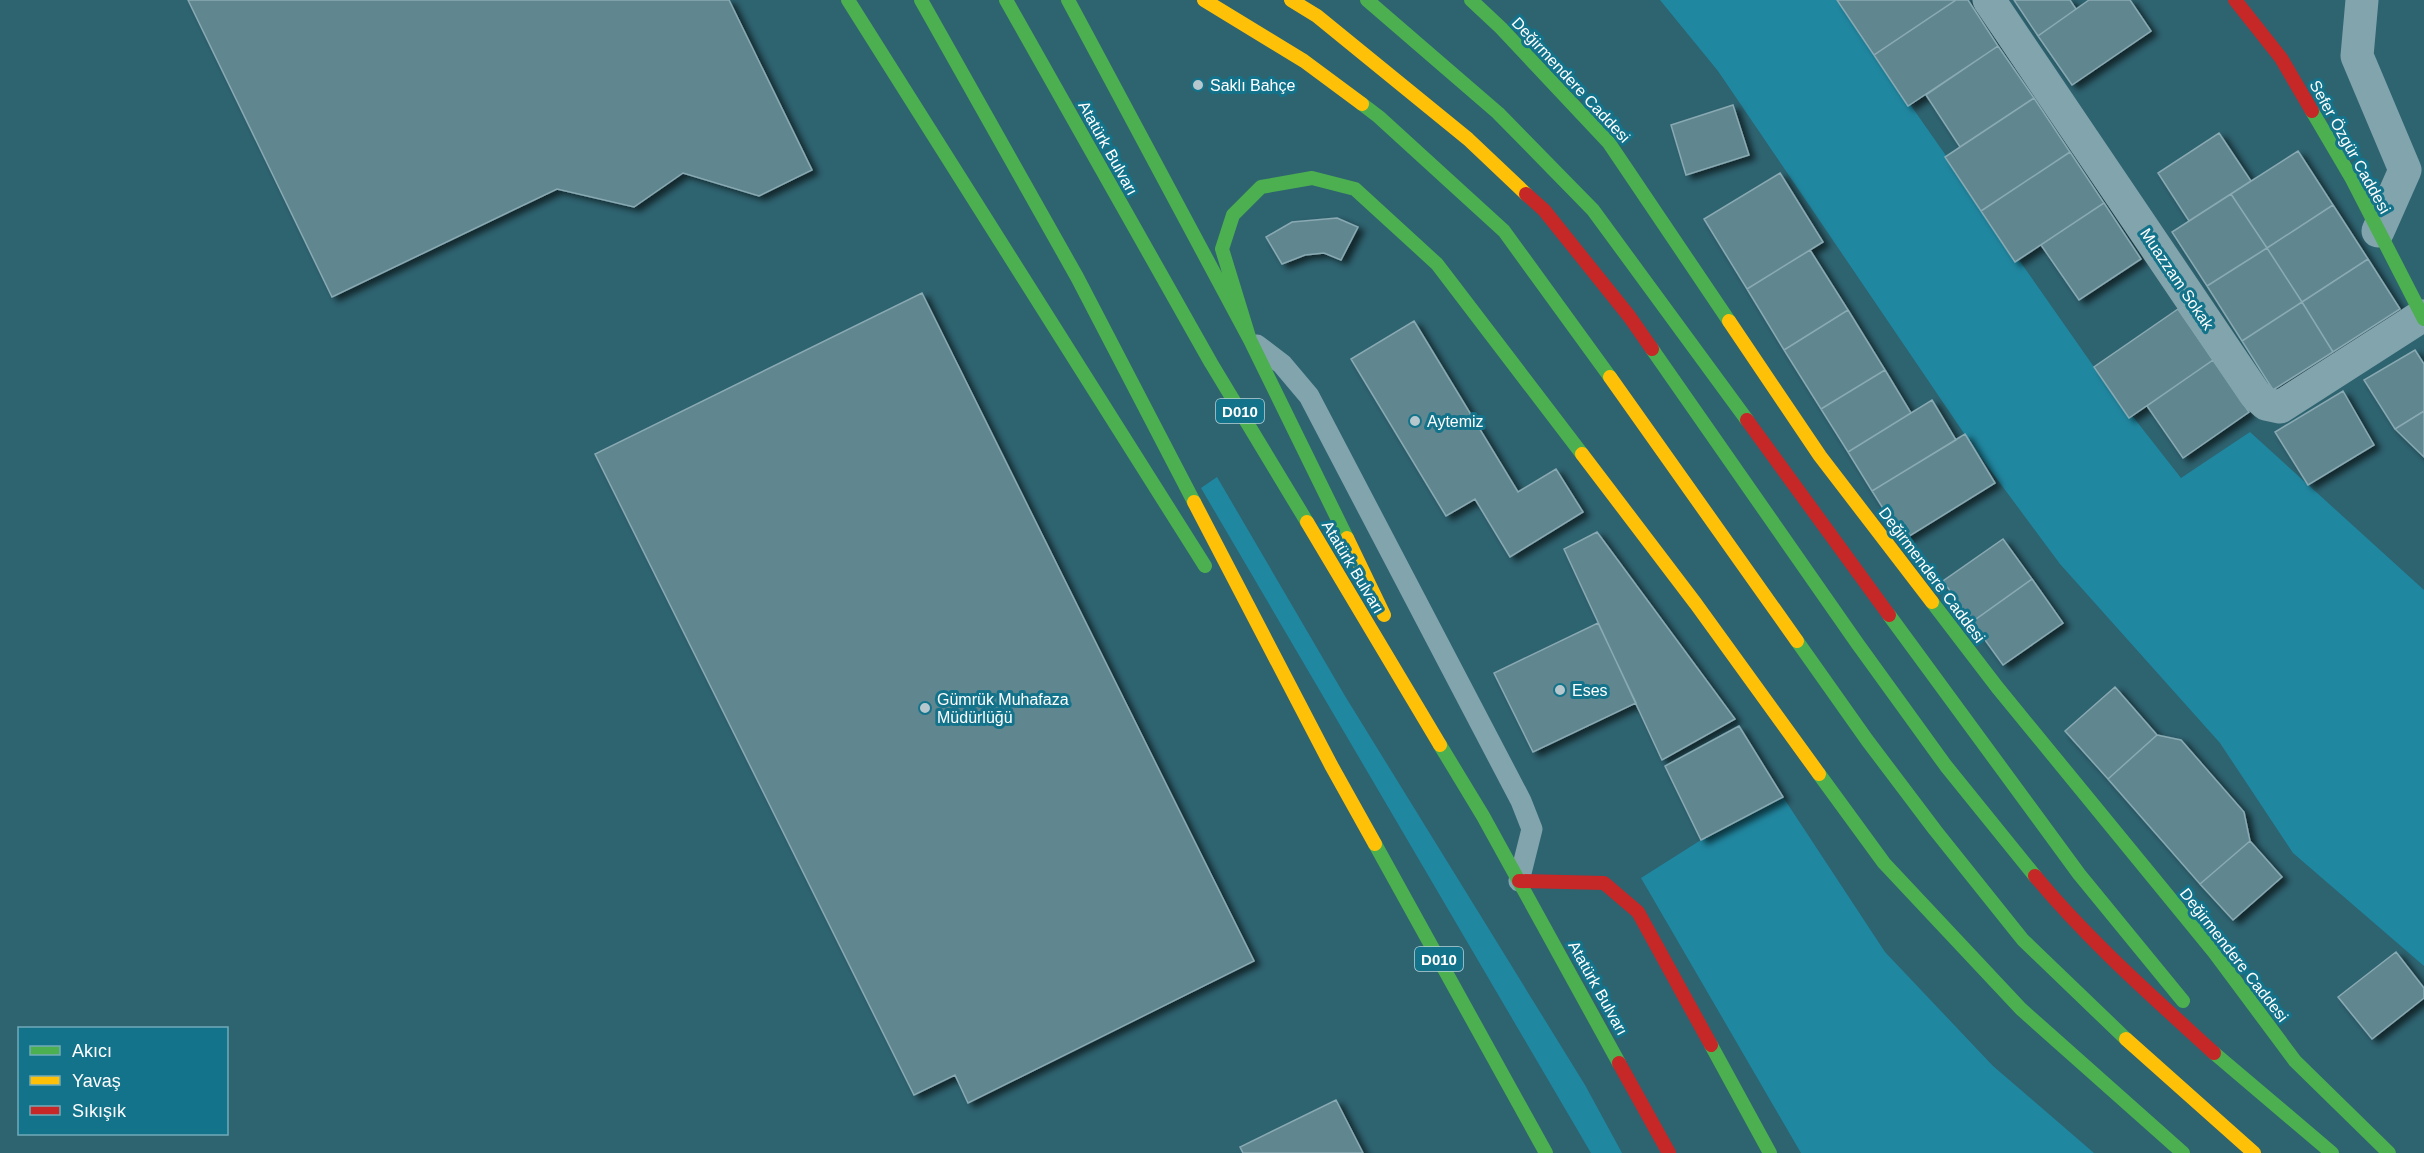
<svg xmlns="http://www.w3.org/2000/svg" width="2424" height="1153" viewBox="0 0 2424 1153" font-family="Arial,sans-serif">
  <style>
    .green { fill: #2087a0 }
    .building { fill: #61868f; stroke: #89aab3; stroke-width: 1.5; filter: url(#shadow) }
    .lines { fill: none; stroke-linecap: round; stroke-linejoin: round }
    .lane { stroke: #82a4ad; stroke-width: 21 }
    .street { stroke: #82a4ad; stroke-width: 33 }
    .fast { stroke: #4caf50; stroke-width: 14 }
    .slow { stroke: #ffc107; stroke-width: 14 }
    .jam { stroke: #c62828; stroke-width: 14 }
    .poi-dot { fill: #b6c8cd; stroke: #13738b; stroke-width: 2 }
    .labels { text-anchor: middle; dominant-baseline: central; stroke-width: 6; stroke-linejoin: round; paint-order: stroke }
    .shield { fill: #13738b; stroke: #b8d5dc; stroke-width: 1.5 }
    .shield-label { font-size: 15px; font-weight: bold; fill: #fff }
    .street-label { font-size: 16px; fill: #fff; stroke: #13738b }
    .poi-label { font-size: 16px; fill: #fff; stroke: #13738b; text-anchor: start }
  </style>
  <defs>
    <filter id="shadow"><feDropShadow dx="6" dy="4" stdDeviation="3" flood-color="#0009"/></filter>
  </defs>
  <rect width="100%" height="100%" fill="#2e6370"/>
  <path class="green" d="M1660,0H1837L2094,367L2181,478L2250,432L2424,590V966L2293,853L2220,743L2060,564L1974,448L1718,71Z
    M1217,477L1345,696L1585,1085L1622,1153H1591L1201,488Z
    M1783,797L1885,952L1993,1066L2094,1153H1801L1641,878L1701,840Z"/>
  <path class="building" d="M188,0H729L812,170L759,196L683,173L634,207L557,189L332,297Z
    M1837,0H1956L1874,55Z
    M1956,0H1968L1998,46L1908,106L1874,55Z
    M2014,0H2070L2076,9L2038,36Z
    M2089,0H2130L2151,31L2072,85L2038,36Z
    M1998,46L2034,98L1960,147L1926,95Z
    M2034,98L2070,152L1981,211L1945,157Z
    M1733,105L1749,155L1686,175L1671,125Z
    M2219,133L2251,181L2189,221L2158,173Z
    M2298,151L2333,205L2267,248L2231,194Z
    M2070,152L2104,203L2015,262L1981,211Z
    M1780,173L1823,242L1747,289L1704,219Z
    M2231,194L2267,248L2207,286L2172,232Z
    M2104,203L2141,259L2079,300L2041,245Z
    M2333,205L2368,259L2302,302L2267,248Z
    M1337,218L1358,227L1341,260L1324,253L1305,255L1282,264L1266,237L1292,222Z
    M2267,248L2302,302L2242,341L2207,286Z
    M1810,250L1848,310L1784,350L1747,289Z
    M2368,259L2400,309L2333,352L2302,302Z
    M922,293L1254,961L968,1103L955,1075L914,1095L595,454Z
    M2302,302L2333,352L2273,390L2242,341Z
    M2178,309L2213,360L2129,418L2094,367Z
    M1848,310L1885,370L1821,409L1784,350Z
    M1414,321L1518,492L1556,469L1583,512L1510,557L1475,499L1446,516L1351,359Z
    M2415,350L2424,364V411L2395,429L2364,380Z
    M2213,360L2249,412L2183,458L2147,406Z
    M1885,370L1911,413L1848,452L1821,409Z
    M2343,391L2374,445L2308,485L2275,432Z
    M1932,400L1956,440L1872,491L1848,452Z
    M2424,411V457L2395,429Z
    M1965,434L1995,483L1903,540L1872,491Z
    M1597,532L1735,719L1662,760L1564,549Z
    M2003,539L2032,579L1972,622L1943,581Z
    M2032,579L2063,623L2003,665L1972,622Z
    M1598,623L1636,703L1533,752L1494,673Z
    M2115,687L2157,735L2108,779L2065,731Z
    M1739,726L1783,797L1701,840L1665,766Z
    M2157,735L2181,740L2244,812L2250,841L2200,884L2108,779Z
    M2250,841L2282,877L2233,920L2200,884Z
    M2396,952L2424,988V998L2372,1039L2338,997Z
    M1336,1100L1363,1153H1243L1240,1147Z"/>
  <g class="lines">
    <path class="lane" d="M1257,345L1282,364L1309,396L1521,801L1532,829L1519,881"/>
    <path class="street" d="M1989,0L2255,394L2266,404L2280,407L2422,316
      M2362,0L2357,56L2405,170L2378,231"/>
    <path class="fast" d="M848,0L1205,566
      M921,0L1077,277L1194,502
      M1006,0L1211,363L1307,522
      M1068,0L1250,340L1347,538
      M1367,0L1498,113L1593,210L1747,420
      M1471,0L1501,28L1609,143L1729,321
      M1362,104L1379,117L1504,231L1610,377
      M2312,111L2352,179L2424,319
      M1250,340L1222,249L1233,215L1261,187L1312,178L1355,189L1437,264L1582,454
      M1652,349L1857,643L1946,766L2035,876
      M1932,602L1997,687L2214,952L2295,1061L2389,1153
      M1889,615L2079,874L2183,1001
      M1797,641L1867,740L1935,830L2023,940L2126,1039
      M1440,745L1483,816L1619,1063
      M1819,774L1884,863L2021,1009L2183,1153
      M1375,844L1546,1153
      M1711,1045L1770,1153
      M2214,1053L2332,1153"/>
    <path class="slow" d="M1204,0L1304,61L1362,104
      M1291,0L1317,16L1468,139L1526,194
      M1729,321L1820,456L1932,602
      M1610,377L1797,641
      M1582,454L1696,604L1819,774
      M1194,502L1331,765L1375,844
      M1307,522L1440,745
      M1347,538L1384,615
      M2126,1039L2254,1153"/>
    <path class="jam" d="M2235,0L2281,58L2312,111
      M1526,194L1544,210L1629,316L1652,349
      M1747,420L1889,615
      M2035,876C2088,940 2153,997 2214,1053
      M1519,881L1604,883L1638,912L1711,1045
      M1619,1063L1669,1153"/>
  </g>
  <g class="poi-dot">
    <circle cx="1198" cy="85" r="6"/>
    <circle cx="1415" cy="421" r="6"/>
    <circle cx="1560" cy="690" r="6"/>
    <circle cx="925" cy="708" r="6"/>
  </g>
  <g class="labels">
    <g class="shield">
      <rect x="1216" y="399" width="48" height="24" rx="4.5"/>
      <rect x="1415" y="947" width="48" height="24" rx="4.5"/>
    </g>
    <g class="shield-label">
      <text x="1240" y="411">D010</text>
      <text x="1439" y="959">D010</text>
    </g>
    <g class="street-label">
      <text transform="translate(1571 80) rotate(47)">Değirmendere Caddesi</text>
      <text transform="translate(2350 147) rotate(61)">Sefer Özgür Caddesi</text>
      <text transform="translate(1108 148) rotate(61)">Atatürk Bulvarı</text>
      <text transform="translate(2177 279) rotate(56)">Muazzam Sokak</text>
      <text transform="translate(1353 567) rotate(59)">Atatürk Bulvarı</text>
      <text transform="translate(1932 575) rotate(53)">Değirmendere Caddesi</text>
      <text transform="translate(2234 955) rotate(52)">Değirmendere Caddesi</text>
      <text transform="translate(1598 988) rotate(61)">Atatürk Bulvarı</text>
    </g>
    <g class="poi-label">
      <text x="1210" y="85">Saklı Bahçe</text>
      <text x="1427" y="421">Aytemiz</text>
      <text x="1572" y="690">Eses</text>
      <text x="937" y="699">Gümrük Muhafaza<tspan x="937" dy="18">Müdürlüğü</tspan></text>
    </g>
  </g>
  <rect x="18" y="1027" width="210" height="108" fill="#13738b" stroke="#71abb9" stroke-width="1.5"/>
  <rect x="30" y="1046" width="30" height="9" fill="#4caf50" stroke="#71abb9" stroke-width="1.5"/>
  <text x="72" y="1057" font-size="18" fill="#ffffff">Akıcı</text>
  <rect x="30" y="1076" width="30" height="9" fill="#ffc107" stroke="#71abb9" stroke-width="1.5"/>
  <text x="72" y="1087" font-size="18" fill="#ffffff">Yavaş</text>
  <rect x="30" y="1106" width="30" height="9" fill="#c62828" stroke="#71abb9" stroke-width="1.5"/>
  <text x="72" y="1117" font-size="18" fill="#ffffff">Sıkışık</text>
</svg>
